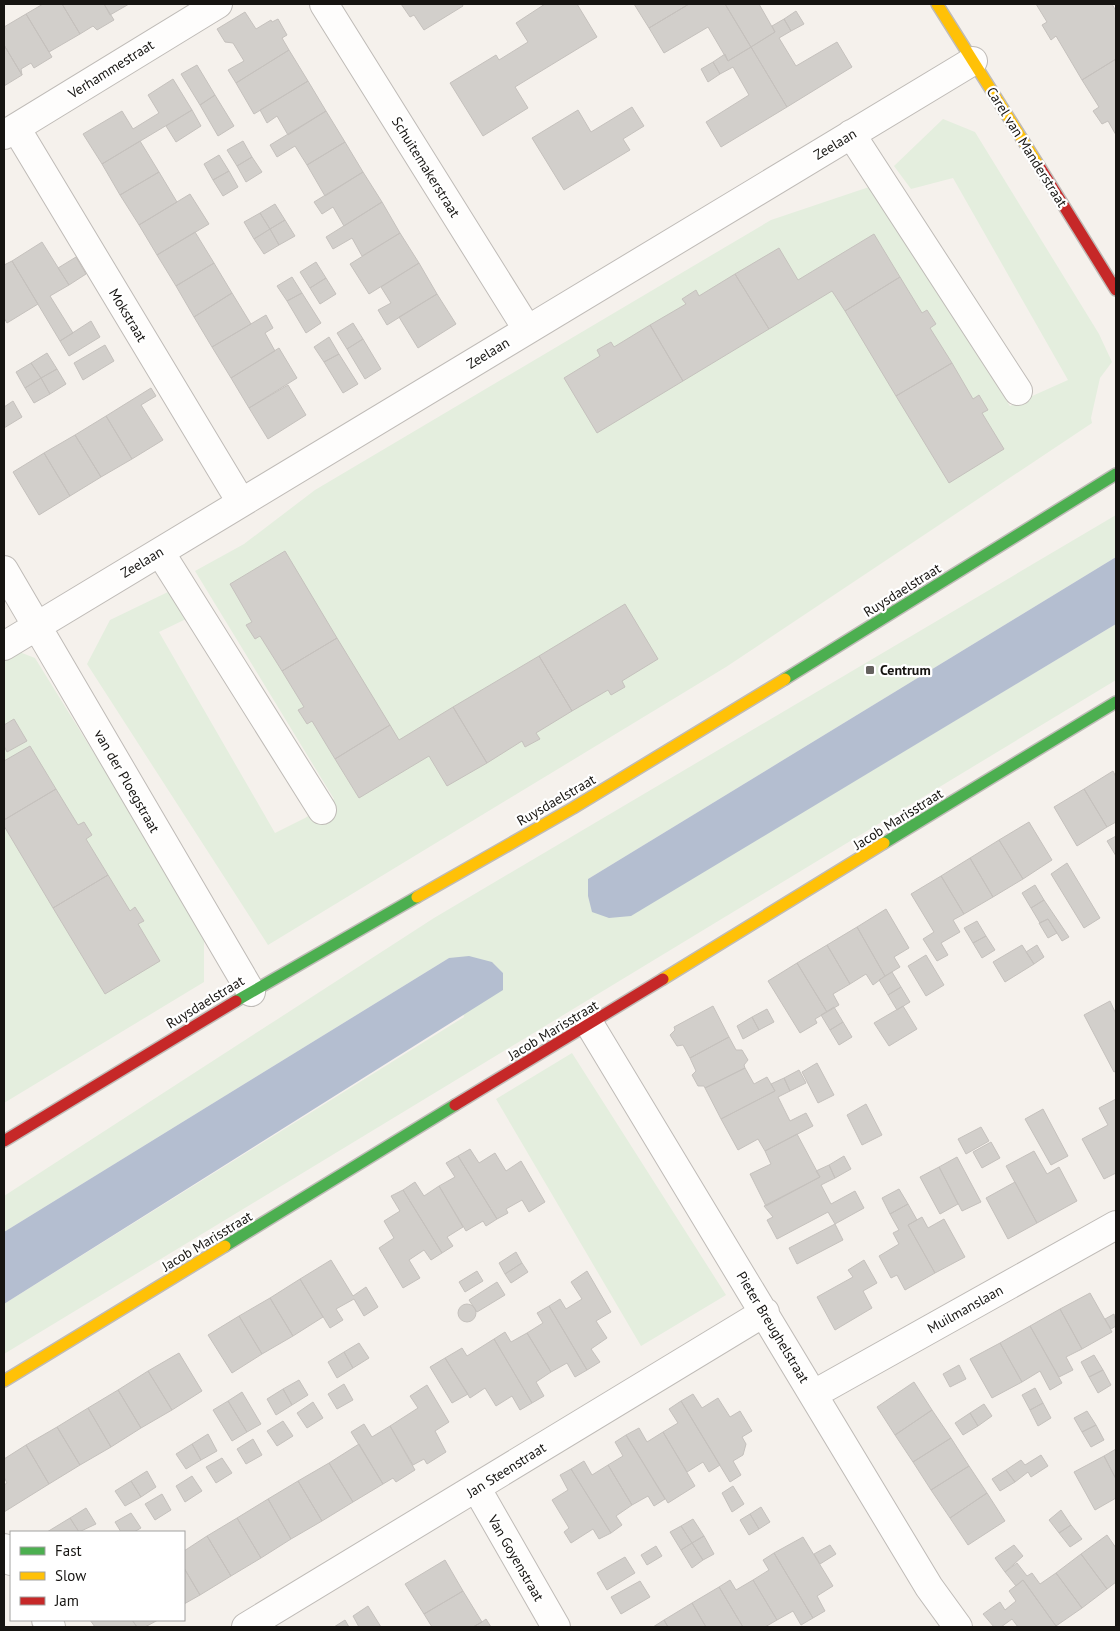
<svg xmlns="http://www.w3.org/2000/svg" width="1120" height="1631" viewBox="0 0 1120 1631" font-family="'PT Sans',sans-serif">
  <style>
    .green { fill: #e4eede }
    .water { fill: #b4bed0 }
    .building { fill: #d2cfcb; stroke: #c5c1bd }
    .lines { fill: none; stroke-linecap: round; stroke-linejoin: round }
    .street-casing { stroke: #bfbbb7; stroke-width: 30 }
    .fast-casing { stroke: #bfbbb7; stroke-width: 14 }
    .slow-casing { stroke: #bfbbb7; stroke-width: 14 }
    .jam-casing { stroke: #bfbbb7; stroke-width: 14 }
    .street { stroke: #fefdfc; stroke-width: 28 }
    .fast { stroke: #4caf50; stroke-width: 11 }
    .slow { stroke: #ffc107; stroke-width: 11 }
    .jam { stroke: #c62828; stroke-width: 11 }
    .poi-dot { fill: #64615e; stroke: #fff; stroke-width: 2 }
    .labels { text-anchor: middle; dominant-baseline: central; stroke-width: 4.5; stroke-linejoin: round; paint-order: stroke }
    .street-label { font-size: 14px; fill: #161411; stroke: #fff }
    .poi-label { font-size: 14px; font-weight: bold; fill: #161411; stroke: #fff; text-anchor: start }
  </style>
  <rect width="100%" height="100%" fill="#f5f1ec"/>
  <path class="green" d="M943,119L975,132L1099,334L1112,362L1100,378L1091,418L1092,423L726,667L268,945L87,664L110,620L170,591L186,619L159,632L275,833L305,818L334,799L195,571L244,544L315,490L771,220L869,187L1010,406L1068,380L953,178L911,189L894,166Z
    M1116,515V557L588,879V896L631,915L1116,624V680L4,1354V1304L464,1017L449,958L4,1232V1196L434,918Z
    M14,650L35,658L204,931V982L4,1103V656Z
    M572,1053L726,1295L641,1346L496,1099Z"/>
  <path class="water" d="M1116,557V624L631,916L609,918L592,912L588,896V879Z
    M469,956L492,962L503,973V990L4,1304V1232L449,958Z"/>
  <path class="building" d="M43,4H62L80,34L49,52L26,14Z
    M62,4H104L114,20L97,30L93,26L80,34Z
    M104,4H129L110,15Z
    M401,4H462L463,6L424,30L414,15L410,17Z
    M545,4H577L597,37L515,87L528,108L483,136L450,83L496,55L499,60L528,42L516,23Z
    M634,4H689L649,28Z
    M689,4H725L751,47L728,61L708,27L664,53L649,28Z
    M725,4H759L775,32L751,47Z
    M1036,4H1112L1116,11V59L1082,80L1056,36L1051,40L1042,25L1047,22Z
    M796,11L804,24L791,31L784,19Z
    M245,12L256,29L271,20L272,22L278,19L287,35L282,38L289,50L236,83L228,70L244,61L233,43L225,42L217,29Z
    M26,14L52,57L34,68L31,63L21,69L22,75L4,45V27Z
    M784,19L791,31L779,38L796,66L837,42L852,67L787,107L751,47L775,32L772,26Z
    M4,45L22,75L4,86Z
    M751,47L787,107L721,147L706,122L749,95L733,67L720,74L713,62L725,54L728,61Z
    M289,50L308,81L254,114L236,83Z
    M1116,59V135L1108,121L1102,124L1093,111L1099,107L1082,80Z
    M713,62L720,74L708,82L701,69Z
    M197,65L215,95L200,105L181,74Z
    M173,79L192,110L102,164L83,134L122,111L133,129L159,113L148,95Z
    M308,81L326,111L288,135L277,116L267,123L260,110Z
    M215,95L234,126L218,136L200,105Z
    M632,107L644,126L623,139L630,150L564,190L532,138L578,110L591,132Z
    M192,110L201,126L176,142L166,126Z
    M326,111L345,142L307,165L295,146L277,157L270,145Z
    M140,141L159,172L120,195L102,164Z
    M243,141L252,157L237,166L227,150Z
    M345,142L363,172L325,196L307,165Z
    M219,155L229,171L213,180L204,164Z
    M252,157L262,172L246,182L237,166Z
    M229,171L238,187L223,196L213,180Z
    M159,172L177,202L139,225L120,195Z
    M363,172L382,202L344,226L333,207L322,214L314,202Z
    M190,194L209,224L157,255L139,225Z
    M382,202L400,233L362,256L352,238L333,249L326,237Z
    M275,204L285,220L270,229L260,213Z
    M260,213L270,229L254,239L244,222Z
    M285,220L295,236L279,245L270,229Z
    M270,229L279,245L264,254L254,239Z
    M195,232L214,263L176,286L157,255Z
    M400,233L419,263L369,294L350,264Z
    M874,234L900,277L845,311L832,291L769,329L735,274L779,248L798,280Z
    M42,242L69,285L50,296L73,333L60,341L12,261Z
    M76,257L86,274L69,285L58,268Z
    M12,261L38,304L7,323L4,318V265Z
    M316,262L326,278L310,288L300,272Z
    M214,263L232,293L194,317L176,286Z
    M419,263L437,294L387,325L378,310L391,303L381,287Z
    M735,274L769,329L683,381L650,325L686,304L682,299L696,290L699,296Z
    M292,277L302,293L287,301L277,286Z
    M900,277L922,313L927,310L936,324L930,328L952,363L896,396L845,311Z
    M326,278L336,294L320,304L310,288Z
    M232,293L251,324L212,347L194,317Z
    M302,293L321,323L306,333L287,301Z
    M437,294L456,324L418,348L399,317Z
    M266,315L273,328L265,333L275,351L231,378L212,347Z
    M91,321L100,337L69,356L60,341Z
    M353,323L363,339L347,349L337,333Z
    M650,325L683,381L597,433L564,378L600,356L597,350L611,342L614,347Z
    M329,337L339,354L324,362L314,347Z
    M363,339L381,369L365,379L347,349Z
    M105,345L114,361L83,380L74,363Z
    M279,348L297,378L249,408L231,378Z
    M47,353L57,369L41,378L31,363Z
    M339,354L358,384L343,393L324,362Z
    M31,363L41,378L25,388L16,372Z
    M952,363L973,399L979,395L988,410L982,413L1004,449L949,483L896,396Z
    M57,369L66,384L50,394L41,378Z
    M41,378L50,394L34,403L25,388Z
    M288,385L306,415L268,439L249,408Z
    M151,388L156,396L141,405L163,440L132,459L106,416Z
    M13,401L22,417L4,428V407Z
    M106,416L132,459L101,477L75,435Z
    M75,435L101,477L70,496L44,453Z
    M44,453L70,496L39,515L13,472Z
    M285,551L337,638L282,671L260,636L255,639L246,625L252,622L230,584Z
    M625,604L658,659L622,681L625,687L611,695L608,690L572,711L539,656Z
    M337,638L390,725L335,759L312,721L307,724L298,710L304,707L282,671Z
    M539,656L572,711L536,733L540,739L525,747L522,741L487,763L453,707Z
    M453,707L487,763L447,786L429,756L359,798L335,759L390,725L399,740Z
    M14,719L27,741L7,752L4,746V725Z
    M30,746L56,789L4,820V761Z
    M1113,771L1116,777V822L1107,827L1084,789Z
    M56,789L78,825L84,822L92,835L86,839L108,875L53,908L4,826V820Z
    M1084,789L1107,827L1077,846L1054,807Z
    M1029,822L1052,860L1023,879L999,840Z
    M1116,836V856L1107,841Z
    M999,840L1023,879L993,897L970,858Z
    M970,858L993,897L964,914L941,876Z
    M1067,863L1100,918L1084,928L1051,874Z
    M108,875L130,911L135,907L144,921L138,924L160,961L105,994L53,908Z
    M941,876L964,914L953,920L960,932L941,943L948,955L937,961L923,939L934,932L911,894Z
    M1035,885L1044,900L1031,908L1022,893Z
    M1044,900L1069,937L1062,941L1048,919L1040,923L1031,908Z
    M886,909L909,948L894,957L900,967L885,976L857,927Z
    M1048,919L1057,933L1048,938L1039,923Z
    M977,921L986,936L973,943L964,928Z
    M857,927L885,976L873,985L866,974L850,984L827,945Z
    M986,936L995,950L982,958L973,943Z
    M827,945L850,984L833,994L839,1005L827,1012L797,963Z
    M1022,945L1034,964L1005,982L993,962Z
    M1037,945L1044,957L1034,964L1026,952Z
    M926,955L944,985L926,996L908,966Z
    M797,963L827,1012L815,1019L817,1023L800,1033L768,981Z
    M892,972L901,987L888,995L879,980Z
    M901,987L910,1002L897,1010L888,995Z
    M1110,1001L1116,1014V1071L1114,1072L1084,1015Z
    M713,1006L729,1037L690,1058L683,1045L677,1046L670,1035L675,1030L674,1027Z
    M903,1006L917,1029L889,1046L874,1023Z
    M834,1007L843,1022L830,1030L821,1015Z
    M767,1009L774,1022L759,1030L752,1017Z
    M752,1017L759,1030L743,1039L737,1026Z
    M843,1022L852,1037L839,1045L830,1030Z
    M729,1037L736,1050H742L748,1060L744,1065L745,1068L705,1088L704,1086H698L692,1075L696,1071L690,1058Z
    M817,1063L834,1095L818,1103L802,1072Z
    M745,1068L754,1084L767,1077L775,1091L721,1119L705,1088Z
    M799,1070L806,1083L790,1091L784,1078Z
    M784,1078L790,1091L778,1097L790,1121L806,1113L813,1126L765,1151L758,1139L738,1150L721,1119L775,1091L771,1084Z
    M1116,1099V1173L1104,1179L1082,1139L1108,1125L1099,1108Z
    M866,1104L882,1135L862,1145L847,1115Z
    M1043,1109L1068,1156L1051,1165L1025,1119Z
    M981,1127L989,1141L966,1154L958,1139Z
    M797,1134L820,1177L766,1206L750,1174L771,1164L765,1151Z
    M991,1142L1000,1158L982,1168L973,1152Z
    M470,1149L479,1163L495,1153L506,1171L521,1161L545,1202L529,1212L522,1200L506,1209L508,1213L497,1219L458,1156Z
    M1034,1151L1047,1174L1059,1167L1077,1201L1037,1223L1006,1166Z
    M458,1156L497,1219L486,1226L483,1221L466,1231L439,1186L455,1177L446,1163Z
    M844,1156L851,1169L835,1178L829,1165Z
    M957,1157L981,1202L962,1211L939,1167Z
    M829,1165L835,1178L821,1185L831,1204L855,1191L864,1208L835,1224L828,1212L777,1239L767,1220L773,1217L764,1206L820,1177L816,1171Z
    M939,1167L958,1204L940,1214L920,1177Z
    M415,1182L424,1196L439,1186L463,1227L447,1237L453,1246L442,1253L403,1190Z
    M1015,1182L1037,1223L1008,1239L986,1198Z
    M899,1189L908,1204L890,1214L882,1198Z
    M403,1190L442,1253L431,1260L424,1250L409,1260L420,1278L403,1288L379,1248L394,1238L384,1221L400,1211L391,1196Z
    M908,1204L917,1220L908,1225L935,1273L905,1290L897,1275L891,1278L879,1256L899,1244L893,1233L899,1230L890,1214Z
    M922,1217L928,1228L944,1219L965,1257L935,1273L908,1225Z
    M835,1224L843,1240L797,1264L789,1248Z
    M516,1252L522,1263L505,1274L499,1263Z
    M331,1260L353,1296L366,1287L378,1307L364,1316L354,1299L336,1309L343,1320L330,1328L300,1279Z
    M864,1260L877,1283L863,1291L872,1308L835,1330L817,1297L853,1277L848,1270Z
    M522,1263L528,1272L511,1283L505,1274Z
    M477,1271L483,1281L465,1292L459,1282Z
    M587,1271L611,1312L596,1321L607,1338L591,1349L600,1362L587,1370L549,1306L560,1299L566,1309L582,1299L571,1282Z
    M300,1279L323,1317L293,1336L270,1298Z
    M497,1282L505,1295L477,1312L469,1300Z
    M1090,1293L1112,1332L1082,1349L1060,1309Z
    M270,1298L293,1336L262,1354L239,1316Z
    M458 1313a9 9 0 1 1 18 0a9 9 0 1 1-18 0Z
    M549,1306L587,1370L575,1377L567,1363L551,1372L527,1333L543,1323L537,1313Z
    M1060,1309L1082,1349L1066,1357L1073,1370L1059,1377L1030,1326Z
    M1114,1314L1116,1326L1111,1329L1105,1319Z
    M239,1316L262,1354L232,1373L208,1335Z
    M1030,1326L1062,1383L1050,1390L1040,1371L1022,1382L1000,1343Z
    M505,1332L511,1342L527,1333L551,1372L536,1382L544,1396L532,1403L494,1339Z
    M494,1339L532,1403L520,1410L512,1396L496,1406L485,1388L470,1398L445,1358L462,1348L467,1356Z
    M359,1343L369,1358L353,1368L344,1352Z
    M1000,1343L1022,1382L992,1398L970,1359Z
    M344,1352L353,1368L337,1378L328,1362Z
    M179,1353L202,1391L172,1410L148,1371Z
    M1094,1355L1103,1370L1089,1377L1081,1362Z
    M445,1358L468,1394L452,1403L430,1367Z
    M959,1365L966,1379L950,1387L943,1374Z
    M1103,1370L1111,1385L1098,1393L1089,1377Z
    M148,1371L172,1410L141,1428L118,1390Z
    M299,1380L308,1395L292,1405L283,1389Z
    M914,1382L932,1410L895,1435L877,1407Z
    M344,1384L353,1400L337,1409L328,1394Z
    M427,1385L449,1422L435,1431L446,1452L427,1464L424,1459L413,1465L390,1426L418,1408L410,1396Z
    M1035,1388L1043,1403L1030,1410L1022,1395Z
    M283,1389L292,1405L276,1415L267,1399Z
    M118,1390L141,1428L111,1447L88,1408Z
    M242,1392L261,1424L247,1432L228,1401Z
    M693,1394L702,1408L718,1398L730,1417L740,1411L752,1431L742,1437L746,1444L743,1455L733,1461L741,1475L730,1482L681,1401Z
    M228,1401L247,1432L232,1441L213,1410Z
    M681,1401L720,1465L709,1472L703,1462L687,1472L663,1432L678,1423L669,1409Z
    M313,1402L323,1418L307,1428L297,1413Z
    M1043,1403L1051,1418L1038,1426L1030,1410Z
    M984,1404L992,1416L978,1426L970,1413Z
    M88,1408L111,1447L80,1465L57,1427Z
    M932,1410L951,1438L913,1462L895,1435Z
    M1087,1411L1096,1425L1082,1432L1074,1418Z
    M970,1413L978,1426L963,1435L955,1423Z
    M283,1421L293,1436L277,1446L267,1431Z
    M364,1424L372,1437L390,1426L415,1470L396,1482L393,1478L383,1484L351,1432Z
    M1096,1425L1104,1440L1091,1447L1082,1432Z
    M57,1427L80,1465L49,1484L26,1445Z
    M639,1428L647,1442L663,1432L695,1486L668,1503L626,1435Z
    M208,1434L217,1451L201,1460L192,1444Z
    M626,1435L665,1499L654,1506L648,1496L632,1505L608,1465L623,1456L615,1442Z
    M951,1438L969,1466L931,1490L913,1462Z
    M253,1439L262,1455L246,1464L237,1449Z
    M192,1444L201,1460L186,1469L176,1454Z
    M359,1444L383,1484L353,1502L329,1463Z
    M26,1445L49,1484L4,1512V1485L7,1483L4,1477V1459Z
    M1116,1449V1479L1104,1456Z
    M1041,1455L1048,1466L1031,1477L1028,1472L1015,1482L1006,1470L1021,1460L1025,1465Z
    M1104,1456L1116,1479V1498L1095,1510L1074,1472Z
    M222,1458L232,1473L216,1483L206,1467Z
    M584,1461L592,1475L608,1465L632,1505L616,1516L622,1525L611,1533L571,1469Z
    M329,1463L353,1502L322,1521L298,1481Z
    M969,1466L987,1493L950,1518L931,1490Z
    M571,1469L611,1533L599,1539L593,1529L571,1543L564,1532L569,1528L552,1500L568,1490L560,1475Z
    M1006,1470L1015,1482L1000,1491L992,1479Z
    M147,1471L156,1487L141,1497L131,1481Z
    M192,1476L202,1491L185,1502L176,1486Z
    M131,1481L141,1497L125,1506L115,1491Z
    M298,1481L322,1521L291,1539L268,1499Z
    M733,1486L744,1504L732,1512L722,1493Z
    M987,1493L1005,1521L968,1545L950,1518Z
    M162,1494L171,1510L155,1520L145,1504Z
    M268,1499L291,1539L261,1558L237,1518Z
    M761,1507L770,1522L759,1529L750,1514Z
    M86,1508L96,1524L79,1532L70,1518Z
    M1061,1510L1071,1525L1059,1533L1049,1520Z
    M131,1513L141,1528L134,1532H121L115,1522Z
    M750,1514L759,1529L749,1535L740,1520Z
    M70,1518L79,1532H47Z
    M237,1518L261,1558L231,1576L207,1536Z
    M693,1519L704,1536L692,1543L681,1526Z
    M1071,1525L1082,1539L1070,1547L1059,1533Z
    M681,1526L692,1543L681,1550L670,1532Z
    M1107,1535L1116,1548V1582L1107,1589L1081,1554Z
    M207,1536L231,1576L200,1595L184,1568V1551Z
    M704,1536L714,1554L703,1560L692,1543Z
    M803,1537L833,1586L817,1596L825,1611L813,1618L774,1553Z
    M692,1543L703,1560L692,1568L681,1550Z
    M830,1545L836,1554L820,1564L814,1554Z
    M1014,1545L1023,1556L1005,1572L995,1558Z
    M656,1546L662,1556L647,1565L641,1555Z
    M774,1553L813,1618L801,1625L793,1611L777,1620L753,1580L769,1570L763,1560Z
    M1081,1554L1107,1589L1082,1608L1056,1573Z
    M625,1557L635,1573L607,1590L597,1573Z
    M445,1560L463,1591L424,1614L405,1584Z
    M1017,1563L1027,1576L1032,1573L1040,1584L1056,1573L1082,1608L1056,1626L1023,1580L1016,1586L1005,1572Z
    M184,1568L200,1595L184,1604Z
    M730,1580L736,1590L753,1580L777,1620L765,1627H743L719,1587Z
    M1023,1580L1056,1626L1055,1627H1018L1012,1619L1001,1627H994L983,1614L1000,1602L1005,1610L1016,1601L1009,1591Z
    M640,1581L650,1597L621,1614L611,1597Z
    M719,1587L743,1627H706L692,1603Z
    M463,1591L482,1622L473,1627H432L424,1614Z
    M692,1603L706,1627H668L664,1620Z
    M368,1606L381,1627H359L353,1616Z
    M486,1619L491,1627H473L482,1622Z
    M90,1620H132L137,1627H95Z
    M132,1620H158L145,1627H137Z
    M345,1620L349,1627H334Z
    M664,1620L668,1627H653Z"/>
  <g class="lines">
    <g class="street-casing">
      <path id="street" d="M324,4L527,329
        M16,128L241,502
        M851,134L1018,391
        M4,135L218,4
        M160,552L322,810
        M4,570L251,992
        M4,646L973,61
        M590,1025L929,1587L958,1627
        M814,1394L1116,1225
        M477,1489L556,1627
        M4,1548L11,1561
        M46,1620L51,1627
        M246,1627L765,1312"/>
    </g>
    <g class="fast-casing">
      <path id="fast" d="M785,679L1116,474
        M884,843L1116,702
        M236,1001L417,897
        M225,1246L455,1105"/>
    </g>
    <g class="slow-casing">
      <path id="slow" d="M937,4L1039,166
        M417,897L573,808L785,679
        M663,979L884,843
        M4,1381L225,1246"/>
    </g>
    <g class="jam-casing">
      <path id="jam" d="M1039,166L1116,290
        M455,1105L663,979
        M4,1141L236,1001"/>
    </g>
    <use href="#street" class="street"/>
    <use href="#fast" class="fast"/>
    <use href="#slow" class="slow"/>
    <use href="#jam" class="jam"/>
  </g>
  <rect class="poi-dot" x="865" y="665" width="10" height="10" rx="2.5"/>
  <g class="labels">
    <g class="street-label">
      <text transform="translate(111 69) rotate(-32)">Verhammestraat</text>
      <text transform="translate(835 144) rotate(-31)">Zeelaan</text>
      <text transform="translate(1027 147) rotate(58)">Carel van Manderstraat</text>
      <text transform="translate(426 167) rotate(58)">Schuitemakerstraat</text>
      <text transform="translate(128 315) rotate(59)">Mokstraat</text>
      <text transform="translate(488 353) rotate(-31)">Zeelaan</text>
      <text transform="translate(142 562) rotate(-31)">Zeelaan</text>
      <text transform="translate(902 590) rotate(-32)">Ruysdaelstraat</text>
      <text transform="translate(127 781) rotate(60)">van der Ploegstraat</text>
      <text transform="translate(556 800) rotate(-30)">Ruysdaelstraat</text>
      <text transform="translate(898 819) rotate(-32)">Jacob Marisstraat</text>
      <text transform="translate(205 1002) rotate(-31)">Ruysdaelstraat</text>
      <text transform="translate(553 1030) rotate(-31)">Jacob Marisstraat</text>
      <text transform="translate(207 1241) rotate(-31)">Jacob Marisstraat</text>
      <text transform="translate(965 1309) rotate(-29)">Muilmanslaan</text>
      <text transform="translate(773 1327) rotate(59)">Pieter Breughelstraat</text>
      <text transform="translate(506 1470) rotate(-32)">Jan Steenstraat</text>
      <text transform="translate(516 1558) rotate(60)">Van Goyenstraat</text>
    </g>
    <g class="poi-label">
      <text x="880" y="670">Centrum</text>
    </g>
  </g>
  <rect width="1120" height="1631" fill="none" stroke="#161411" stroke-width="10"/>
  <rect x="10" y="1531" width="175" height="90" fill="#ffffff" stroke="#a2a1a0"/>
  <rect x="20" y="1547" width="25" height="8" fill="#4caf50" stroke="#a2a1a0"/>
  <text x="55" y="1556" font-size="15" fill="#161411">Fast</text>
  <rect x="20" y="1572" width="25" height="8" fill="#ffc107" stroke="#a2a1a0"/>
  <text x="55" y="1581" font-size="15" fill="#161411">Slow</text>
  <rect x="20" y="1597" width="25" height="8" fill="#c62828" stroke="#a2a1a0"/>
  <text x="55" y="1606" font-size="15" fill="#161411">Jam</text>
</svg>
